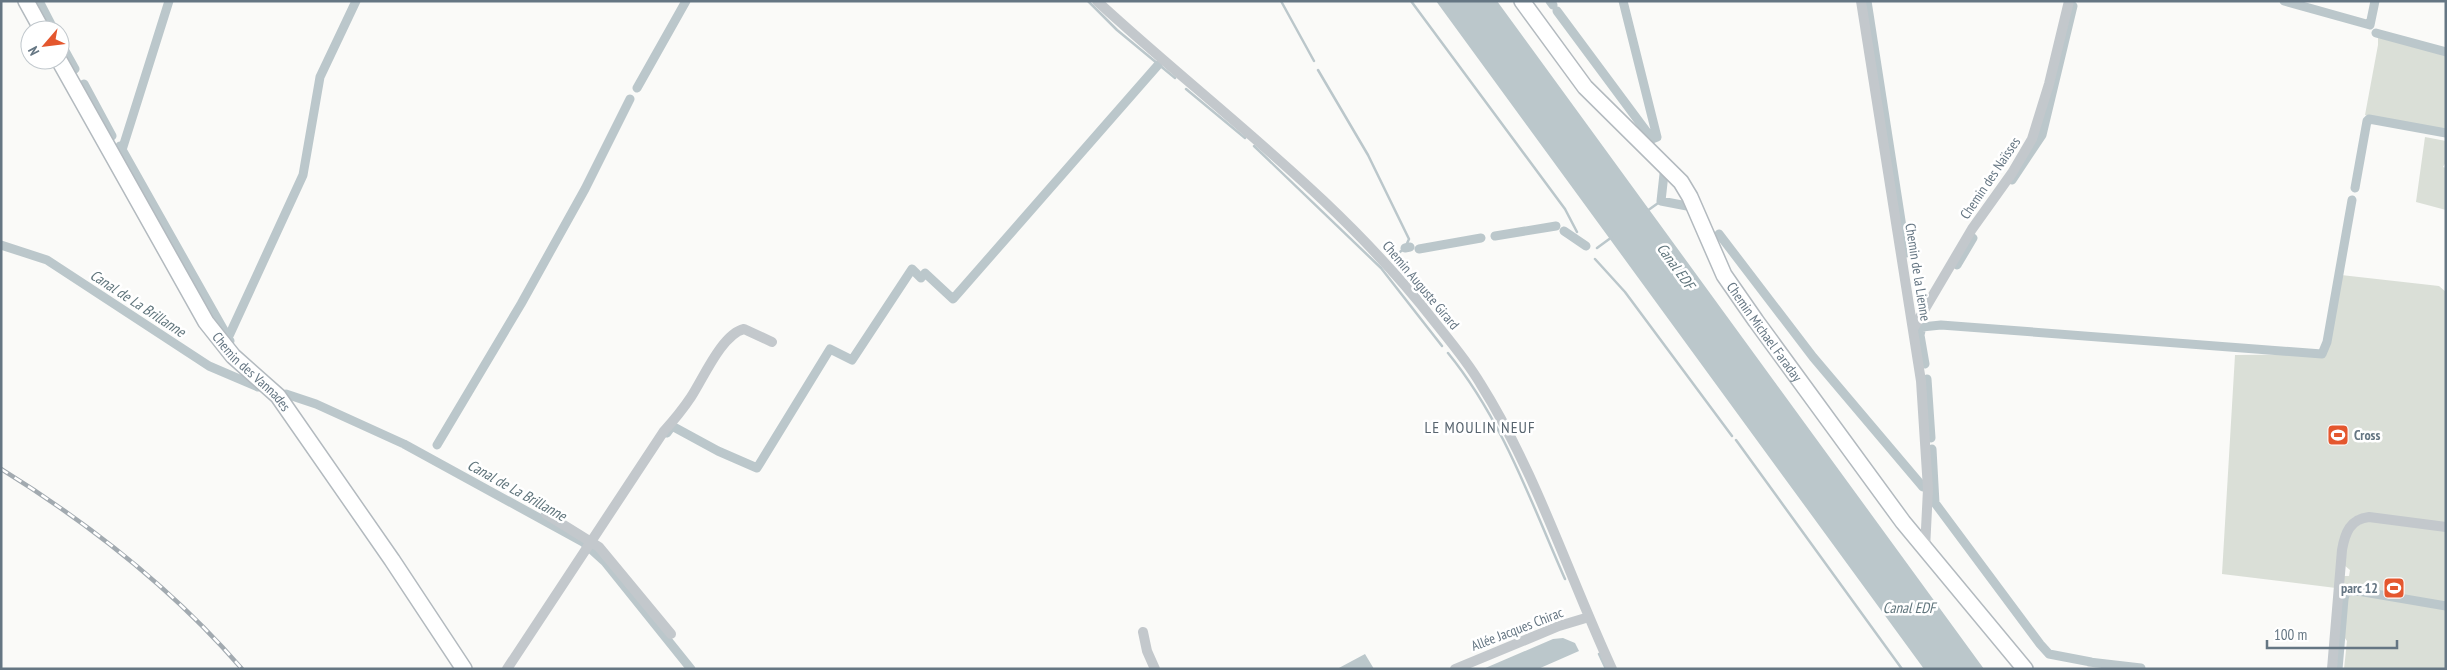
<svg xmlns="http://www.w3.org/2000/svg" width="2447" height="670" viewBox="0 0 2447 670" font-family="'PT Sans Narrow',sans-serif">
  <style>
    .green { fill: #dadfd7 }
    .water { fill: #bbc7cb }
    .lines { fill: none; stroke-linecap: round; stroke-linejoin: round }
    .stream { stroke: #bbc7cb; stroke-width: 2.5 }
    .canal { stroke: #bbc7cb; stroke-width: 9 }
    .secondary-casing { stroke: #b3babf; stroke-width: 18 }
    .street { stroke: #c3c8cc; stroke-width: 10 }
    .secondary { stroke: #fff; stroke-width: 15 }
    .rail-casing { stroke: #a2aab0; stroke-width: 4.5 }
    .rail { stroke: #fff; stroke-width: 2.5; stroke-dasharray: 8; stroke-linecap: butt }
    .labels { text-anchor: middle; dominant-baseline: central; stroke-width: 5; stroke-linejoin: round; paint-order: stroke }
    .street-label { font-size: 14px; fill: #657683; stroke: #fff }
    .poi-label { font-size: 14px; font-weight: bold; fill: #657683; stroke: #fff; text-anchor: start }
    .water-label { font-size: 15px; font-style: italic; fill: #60757c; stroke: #fff }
    .quarter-label { font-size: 16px; letter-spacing: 1px; fill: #57646e; stroke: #fff }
  </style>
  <rect width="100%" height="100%" fill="#fafaf8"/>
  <path class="green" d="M2378,35L2446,53V132L2365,115L2378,45Z
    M2425,137L2446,141V162L2443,167L2446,168V210L2416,202Z
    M2341,275L2439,286L2446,292V524L2358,515C2334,527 2338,564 2336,588L2222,574L2235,355L2322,354Z
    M2371,519L2446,530V669H2344L2347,641L2340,631L2343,576H2349L2350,570L2344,565C2347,538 2345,530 2371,519Z"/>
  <path class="water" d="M1436,1H1497L1984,669H1924Z
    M1563,638L1575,643L1579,651L1538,669H1483L1553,639Z
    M1365,654L1374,669H1337Z"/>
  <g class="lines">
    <path class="stream" d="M1088,1L1117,30L1175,78
      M1281,1L1314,61
      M1411,1L1565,209L1577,232
      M1318,70L1368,155L1409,239L1405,248L1391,259
      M1186,89L1245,138
      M1254,146L1381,268L1442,346
      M1647,211L1661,201
      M1597,248L1612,237
      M1595,259L1625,292L1732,436
      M1448,353C1502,419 1531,502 1565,579
      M1736,440L1902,669
      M1599,654L1606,669"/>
    <path class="canal" d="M39,1L54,30
      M1550,1L1553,5
      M1867,1L1906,253
      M2284,1L2370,25L2375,1
      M1557,11L1652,139L1657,137L1623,1
      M2376,33L2446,52
      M60,42L75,69
      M84,84L112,136
      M637,88L686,1
      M120,146L230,341
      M122,150L169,1
      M1664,174L1661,201L1687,206
      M2012,180L2042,135L2073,6
      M2355,188L2367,121L2369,119L2446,133
      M1564,231L1586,246
      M1719,234L1813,357L1923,487
      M1495,236L1556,226
      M1,245L47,260L209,366L258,387
      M1405,248L1410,247
      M1419,249L1481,238
      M1957,265L1973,238
      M925,273L953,299L1158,65
      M228,338L303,175L320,77L356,1
      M1925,364L1920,335L1922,327L1941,325L2322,354L2327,342L2352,200
      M1927,379L1931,438
      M286,394L316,404L404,444L583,542L605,562L691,669
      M667,433L672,426L718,451L757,468L830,349L852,360L912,269L921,278
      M437,445L521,304L585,189L630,99
      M1932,449L1935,503L2040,644L2049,654L2091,662
      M2089,662L2141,668
      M2338,669L2344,599L2346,592L2358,591L2446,606"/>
    <g class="secondary-casing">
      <g id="secondary">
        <path d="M26,1L42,30"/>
        <path id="s1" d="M1522,1L1585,87L1681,182L1690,197L1724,275L1756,321L1903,522L2025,669"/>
        <path id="s2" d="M59,60L206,322L233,356L278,396L392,560L464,669"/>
      </g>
    </g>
    <path class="street" d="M1097,1C1212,107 1338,197 1434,321C1450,341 1467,361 1480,383C1536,472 1568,574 1612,669
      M1861,1L1921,381L1928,489L1925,549
      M1913,329L1972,229L2012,173L2032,139L2049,84L2069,1
      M546,514L599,547L671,634
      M1143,632L1147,651L1155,669
      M507,669L664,431C674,420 683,409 691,397C703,379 722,334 744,329L772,342
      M1455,669L1559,626L1589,617
      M2332,669L2342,550C2345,533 2350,519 2369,517L2446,527"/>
    <use href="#secondary" class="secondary"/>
    <g class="rail-casing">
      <path id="rail" d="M1,469C90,524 173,589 242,669"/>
    </g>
    <use href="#rail" class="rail"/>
  </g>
  <defs>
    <g id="stadium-square" transform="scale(1.125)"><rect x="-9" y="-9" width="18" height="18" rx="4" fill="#e4572e" stroke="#fff"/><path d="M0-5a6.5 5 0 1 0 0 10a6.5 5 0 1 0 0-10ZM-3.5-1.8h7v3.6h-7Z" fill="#fff"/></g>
  </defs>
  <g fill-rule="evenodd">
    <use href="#stadium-square" x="2338" y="435"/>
    <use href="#stadium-square" x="2394" y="588"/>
  </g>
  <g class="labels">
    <g class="street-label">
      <text transform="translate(1990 178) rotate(-56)">Chemin des Naïsses</text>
      <text transform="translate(1918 272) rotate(81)">Chemin de la Lienne</text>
      <text transform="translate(1421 285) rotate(50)">Chemin Auguste Girard</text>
      <text stroke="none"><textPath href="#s1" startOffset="414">Chemin Michael Faraday</textPath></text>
      <text stroke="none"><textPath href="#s2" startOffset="368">Chemin des Vannades</textPath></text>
      <text transform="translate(1517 629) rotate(-21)">Allée Jacques Chirac</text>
    </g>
    <g class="poi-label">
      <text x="2354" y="435">Cross</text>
      <text x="2378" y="588" text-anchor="end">parc 12</text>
    </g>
    <g class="water-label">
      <text transform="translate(1676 266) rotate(54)">Canal EDF</text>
      <text transform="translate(138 303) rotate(33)">Canal de La Brillanne</text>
      <text transform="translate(517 490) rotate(29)">Canal de La Brillanne</text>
      <text x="1909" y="607">Canal EDF</text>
    </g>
    <g class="quarter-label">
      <text x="1480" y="427">LE MOULIN NEUF</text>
    </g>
  </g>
  <rect width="2447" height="670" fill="none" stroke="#657683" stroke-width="5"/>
  <g transform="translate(45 45) rotate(242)"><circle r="24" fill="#ffffff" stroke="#c1c8cd"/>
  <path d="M0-4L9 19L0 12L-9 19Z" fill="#e4572e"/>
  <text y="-8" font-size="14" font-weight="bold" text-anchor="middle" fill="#657683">N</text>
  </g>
  <path d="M2267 640v8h130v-8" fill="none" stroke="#657683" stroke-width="2.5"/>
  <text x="2274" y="640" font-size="15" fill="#657683" stroke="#ffffff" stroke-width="4" paint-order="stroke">100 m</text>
</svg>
